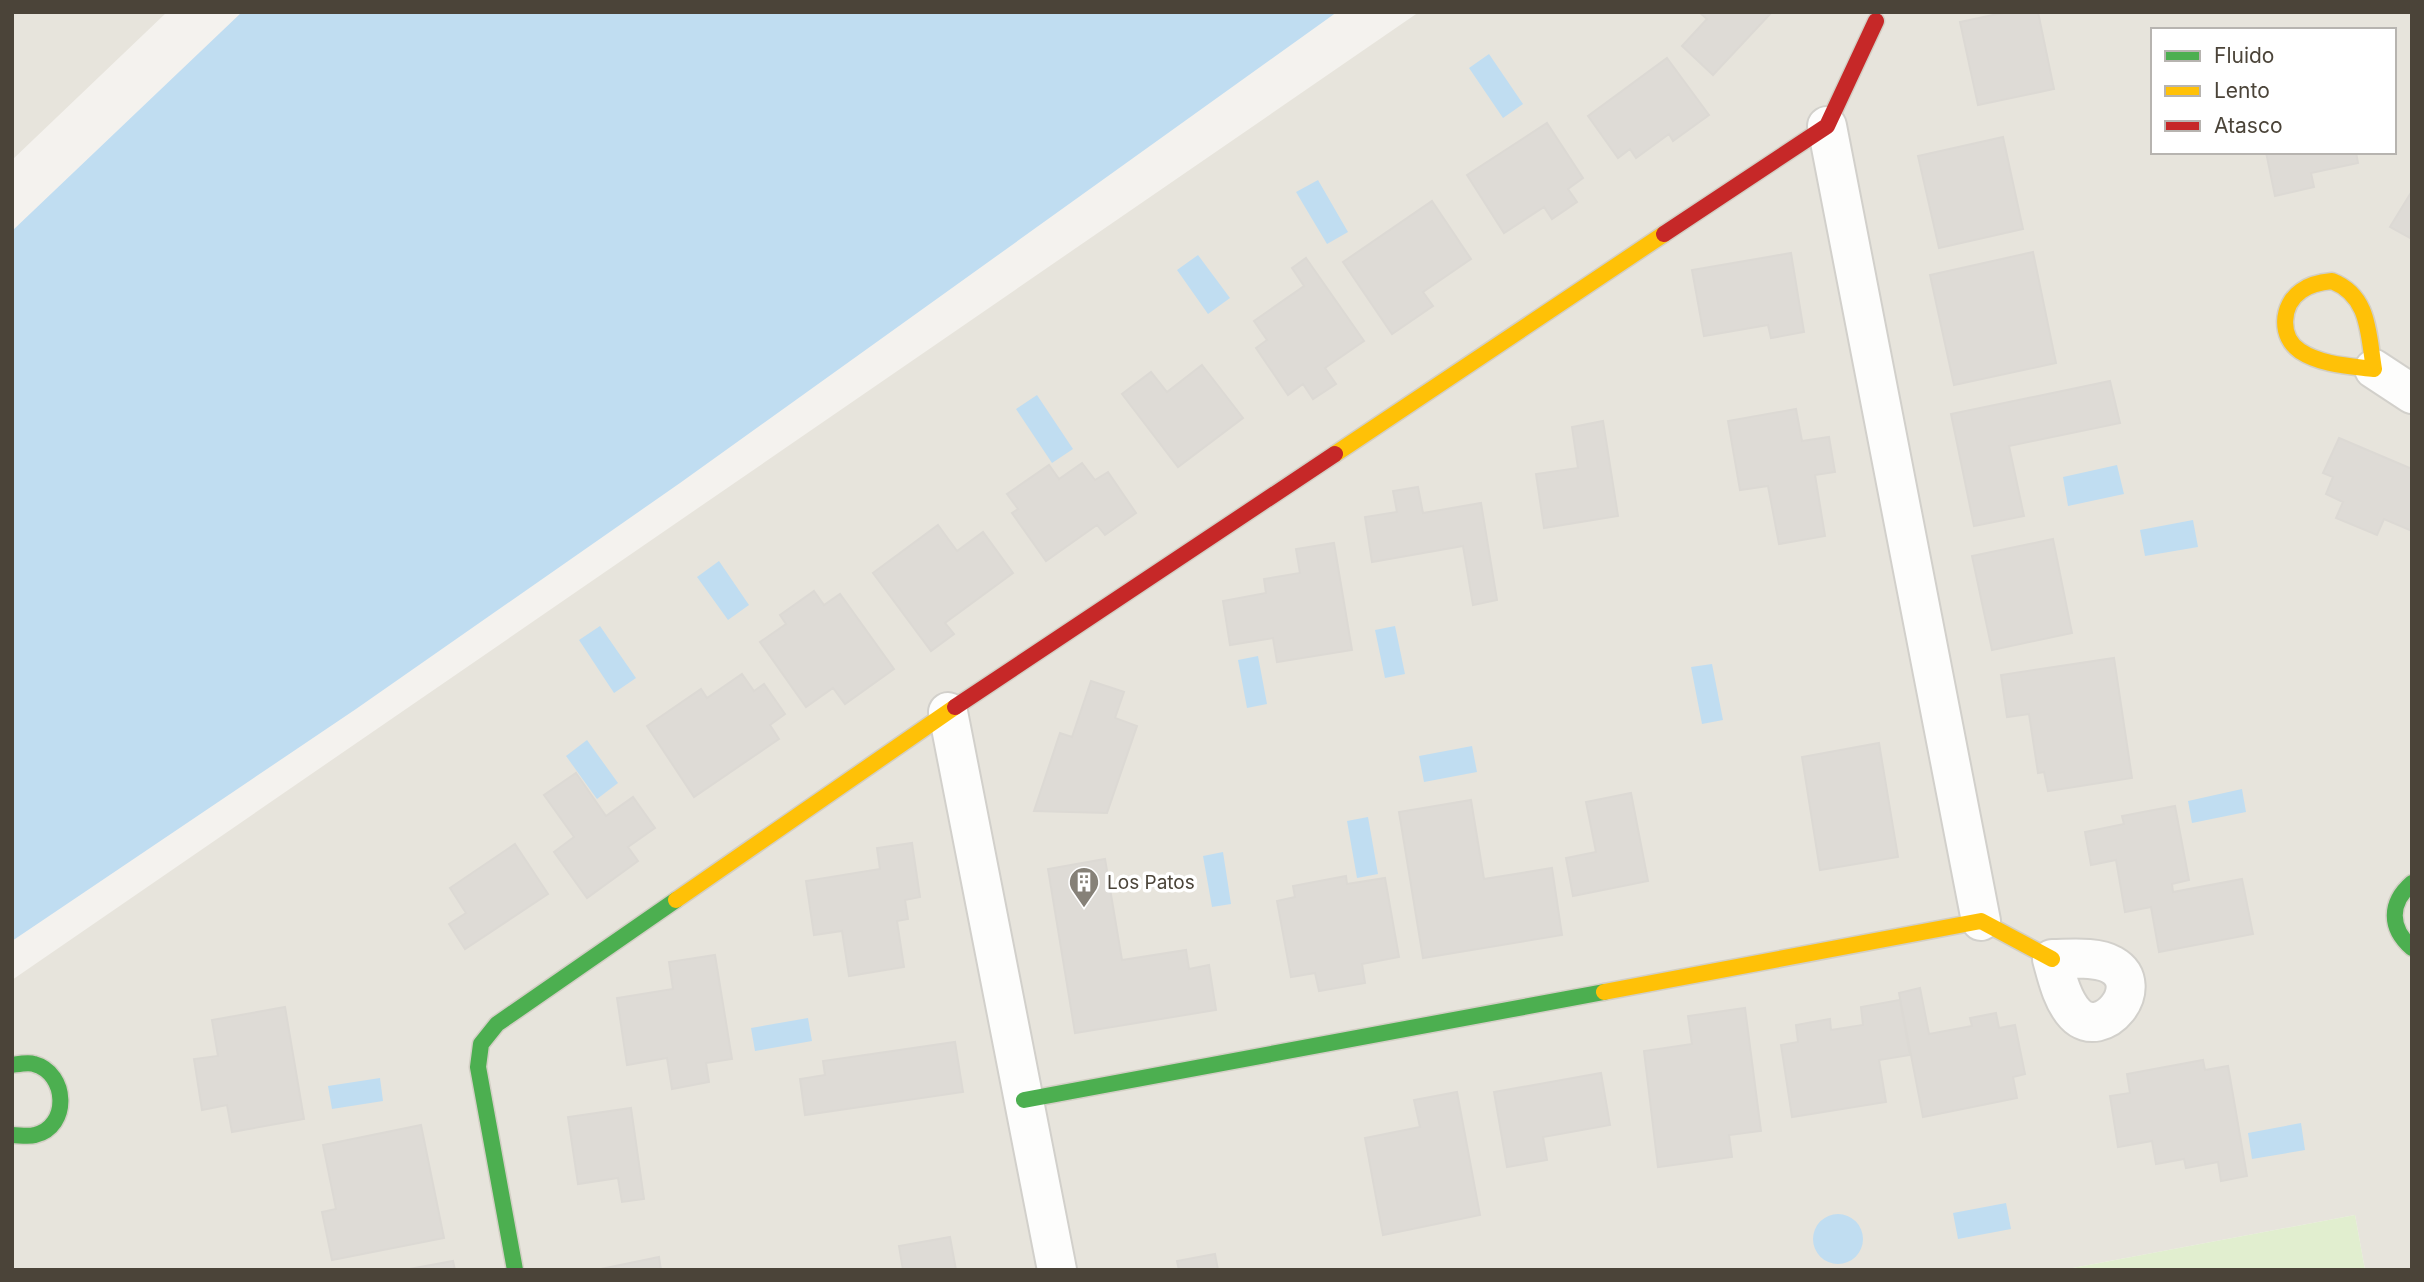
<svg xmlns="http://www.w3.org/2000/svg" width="2424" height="1282" viewBox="0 0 2424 1282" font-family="Inter,sans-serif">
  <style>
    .residential { fill: #e7e4dc; fill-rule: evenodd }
    .green { fill: #e1eecf }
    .water { fill: #c0ddf1 }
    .building { fill: #dedbd6; stroke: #dcd9d4; stroke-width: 2 }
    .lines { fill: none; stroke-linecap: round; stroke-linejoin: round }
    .street-casing { stroke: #d2d0cb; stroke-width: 42 }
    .fast-casing { stroke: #d3cfc5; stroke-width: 19 }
    .slow-casing { stroke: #d3cfc5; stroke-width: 19 }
    .jam-casing { stroke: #d3cfc5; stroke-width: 19 }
    .street { stroke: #fdfdfc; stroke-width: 38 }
    .fast { stroke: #4caf50; stroke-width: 16 }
    .slow { stroke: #ffc107; stroke-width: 16 }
    .jam { stroke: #c62828; stroke-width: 16 }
    .labels { text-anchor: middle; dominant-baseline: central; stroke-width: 7; stroke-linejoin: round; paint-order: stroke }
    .poi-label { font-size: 19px; fill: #4b4439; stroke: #fff; text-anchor: start }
  </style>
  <rect width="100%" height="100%" fill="#f4f2ee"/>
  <path class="residential" d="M12,12H167L12,160Z
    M1419,12H2412V1270H2365L2355,1215L2062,1270H12V980ZM2153,30H2394V152H2153Z"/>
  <path class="green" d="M2355,1215L2365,1270H2062Z"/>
  <path class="water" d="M242,12H1337L680,483L356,709L12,941V231Z
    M1489,54L1523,104L1503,118L1469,68Z
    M1318,180L1348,232L1327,244L1296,192Z
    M1198,255L1230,298L1208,314L1177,270Z
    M1037,395L1073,449L1052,463L1016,409Z
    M2117,465L2124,494L2068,506L2063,477Z
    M2193,520L2198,547L2145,556L2140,530Z
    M719,561L749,605L728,620L697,577Z
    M600,626L636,678L614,693L579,640Z
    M1395,626L1405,674L1385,678L1375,630Z
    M1258,656L1267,704L1247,708L1238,660Z
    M1712,664L1723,720L1702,724L1691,667Z
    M587,740L618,783L597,799L566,756Z
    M1472,746L1477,772L1424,782L1419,756Z
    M2242,789L2246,812L2192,823L2188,801Z
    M1368,817L1378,874L1357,878L1347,821Z
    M1223,852L1231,904L1212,907L1203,856Z
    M808,1018L812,1041L755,1051L751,1028Z
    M380,1078L383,1101L332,1109L328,1086Z
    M2301,1123L2305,1150L2252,1159L2248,1133Z
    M2006,1203L2011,1229L1958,1239L1953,1213Z
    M1813 1239a25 25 0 1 1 50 0a25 25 0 1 1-50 0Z"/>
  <path class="building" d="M1699,12H1772L1713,75L1682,46L1707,19Z
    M2007,12H2038L2054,89L1978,105L1960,22Z
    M1667,58L1709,115L1673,141L1669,134L1636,158L1630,149L1618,158L1588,116Z
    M1547,123L1583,178L1568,189L1577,202L1552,219L1544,207L1504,233L1467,175Z
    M2003,137L2023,229L1939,248L1918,156Z
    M2266,152H2356L2358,163L2311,173L2314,187L2275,196Z
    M2412,191V239L2390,227Z
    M1432,201L1471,259L1423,292L1433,306L1392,334L1343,262Z
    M2033,252L2056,363L1954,385L1930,275Z
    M1791,253L1804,332L1771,338L1768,325L1704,336L1692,270Z
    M1306,258L1364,341L1325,368L1336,384L1313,399L1303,384L1288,395L1256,348L1267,340L1254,321L1304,286L1292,268Z
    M1202,365L1243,418L1178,467L1122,394L1151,372L1167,392Z
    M2110,381L2120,423L2009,446L2024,516L1974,526L1951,414Z
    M1796,409L1802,441L1829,437L1835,472L1815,475L1825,536L1779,544L1768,486L1740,490L1728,421Z
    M1603,421L1618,516L1544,528L1536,474L1578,468L1572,427Z
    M2339,438L2412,469V531L2384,519L2377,535L2336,518L2343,502L2326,494L2333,477L2323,473Z
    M1082,463L1095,480L1108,472L1136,513L1105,535L1097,525L1046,561L1012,513L1018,509L1007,494L1049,465L1059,479Z
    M1418,487L1423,513L1481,503L1497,600L1473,605L1463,546L1372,562L1365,517L1397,512L1393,491Z
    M938,525L957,551L983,532L1013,573L945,623L954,634L931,651L873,573Z
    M2053,539L2072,633L1992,650L1972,556Z
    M1334,543L1352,650L1277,662L1273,638L1230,645L1223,601L1266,593L1264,579L1300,573L1296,549Z
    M814,591L824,605L840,594L894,669L845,704L833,688L806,707L760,642L786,624L780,615Z
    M2114,658L2132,778L2048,791L2044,772L2038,773L2029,714L2007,717L2001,675Z
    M742,674L754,691L764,684L785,714L770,725L779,739L694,797L647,726L701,689L707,698Z
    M1091,681L1124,692L1115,718L1137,726L1107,813L1034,811L1060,733L1072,737Z
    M1879,743L1898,857L1820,870L1802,757Z
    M576,773L606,816L633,797L655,828L628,847L638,861L587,898L554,852L574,837L544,795Z
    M1631,793L1648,881L1573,896L1566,858L1596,852L1586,802Z
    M1471,800L1484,879L1552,868L1562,935L1423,958L1399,812Z
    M2175,806L2189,880L2172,884L2173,892L2242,879L2253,934L2159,952L2151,907L2125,912L2116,860L2091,865L2085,832L2124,824L2122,816Z
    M912,843L920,897L905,900L908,919L897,921L904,967L849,976L842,931L814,935L806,881L880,869L877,848Z
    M515,844L548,894L465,949L449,924L466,913L450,888Z
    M1105,859L1122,960L1186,950L1189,969L1209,965L1216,1010L1075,1033L1048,869Z
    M1346,876L1347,884L1385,878L1399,957L1362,964L1365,983L1319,991L1315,973L1291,977L1277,901L1295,897L1293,886Z
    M715,955L732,1059L706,1063L709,1082L672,1089L667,1058L627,1065L617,998L673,989L669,962Z
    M1920,988L1929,1034L1972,1026L1970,1018L1996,1013L1999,1028L2015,1025L2025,1074L2013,1077L2017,1098L1923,1117L1899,993Z
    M1900,1000L1910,1055L1879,1060L1886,1102L1792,1117L1781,1045L1798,1042L1796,1025L1830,1019L1831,1030L1863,1025L1861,1007Z
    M285,1007L304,1119L232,1132L227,1105L202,1110L194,1059L218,1056L212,1020Z
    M1745,1008L1761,1131L1729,1135L1732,1157L1658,1167L1644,1051L1692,1044L1688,1016Z
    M955,1042L963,1092L805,1115L800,1079L825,1075L823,1061Z
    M2203,1060L2205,1070L2228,1066L2247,1176L2221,1181L2218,1162L2186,1168L2184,1159L2156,1164L2152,1141L2118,1147L2110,1096L2130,1093L2127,1074Z
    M1601,1073L1610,1125L1543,1137L1547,1160L1507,1167L1494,1092Z
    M1457,1092L1480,1215L1383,1235L1365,1138L1420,1127L1414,1100Z
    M631,1108L644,1199L622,1202L618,1178L578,1184L568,1117Z
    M421,1125L444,1238L332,1260L322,1212L336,1209L323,1145Z
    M950,1237L956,1270H903L899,1246Z
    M1215,1254L1218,1270H1179L1177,1261Z
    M659,1257L661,1270H596Z
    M453,1261L455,1270H404Z"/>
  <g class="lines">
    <g class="street-casing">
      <path id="street" d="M1827,126L1981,921
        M2374,369L2412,394
        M948,712L1057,1270
        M2052,959C2070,959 2096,956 2112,965C2149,986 2102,1043 2075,1014C2062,1000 2057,977 2052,959Z"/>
    </g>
    <g class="fast-casing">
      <path id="fast" d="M2412,883C2389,903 2389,928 2412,948
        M12,1065C19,1064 28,1062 34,1064C68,1073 70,1127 35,1135C28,1137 19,1135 12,1135
        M1024,1100L1604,992
        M515,1270L478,1067L481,1044L497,1024L676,900"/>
    </g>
    <g class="slow-casing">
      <path id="slow" d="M2332,281C2370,296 2368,334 2374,369C2350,366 2321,365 2300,351C2279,337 2281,305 2301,291C2310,284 2321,282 2332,281Z
        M1335,454L1664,234
        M676,900L955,707
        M1604,992L1981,921L2052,959"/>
    </g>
    <g class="jam-casing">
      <path id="jam" d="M1664,234L1827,126L1876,21
        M955,707L1335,454"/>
    </g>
    <use href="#street" class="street"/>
    <use href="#fast" class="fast"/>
    <use href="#slow" class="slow"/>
    <use href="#jam" class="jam"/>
  </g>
  <defs>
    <g id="building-pin" transform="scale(1.575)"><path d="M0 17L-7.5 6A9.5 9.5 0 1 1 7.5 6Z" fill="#868178" stroke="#fff"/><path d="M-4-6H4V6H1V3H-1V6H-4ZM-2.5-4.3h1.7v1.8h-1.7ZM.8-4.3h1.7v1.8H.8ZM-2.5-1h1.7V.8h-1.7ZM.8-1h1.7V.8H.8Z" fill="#fff"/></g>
  </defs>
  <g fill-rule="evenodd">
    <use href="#building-pin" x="1084" y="882"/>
  </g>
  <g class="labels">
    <g class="poi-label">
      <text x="1107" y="882">Los Patos</text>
    </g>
  </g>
  <rect width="2424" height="1282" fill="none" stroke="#4b4439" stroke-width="28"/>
  <rect x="2151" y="28" width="245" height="126" fill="#ffffff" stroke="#b7b4b0" stroke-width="2"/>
  <rect x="2165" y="51" width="35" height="10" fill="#4caf50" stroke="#b7b4b0" stroke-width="2"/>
  <text x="2214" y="63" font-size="21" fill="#4b4439">Fluido</text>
  <rect x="2165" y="86" width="35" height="10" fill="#ffc107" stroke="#b7b4b0" stroke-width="2"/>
  <text x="2214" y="98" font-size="21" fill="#4b4439">Lento</text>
  <rect x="2165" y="121" width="35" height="10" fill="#c62828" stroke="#b7b4b0" stroke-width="2"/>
  <text x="2214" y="133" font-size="21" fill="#4b4439">Atasco</text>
</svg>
